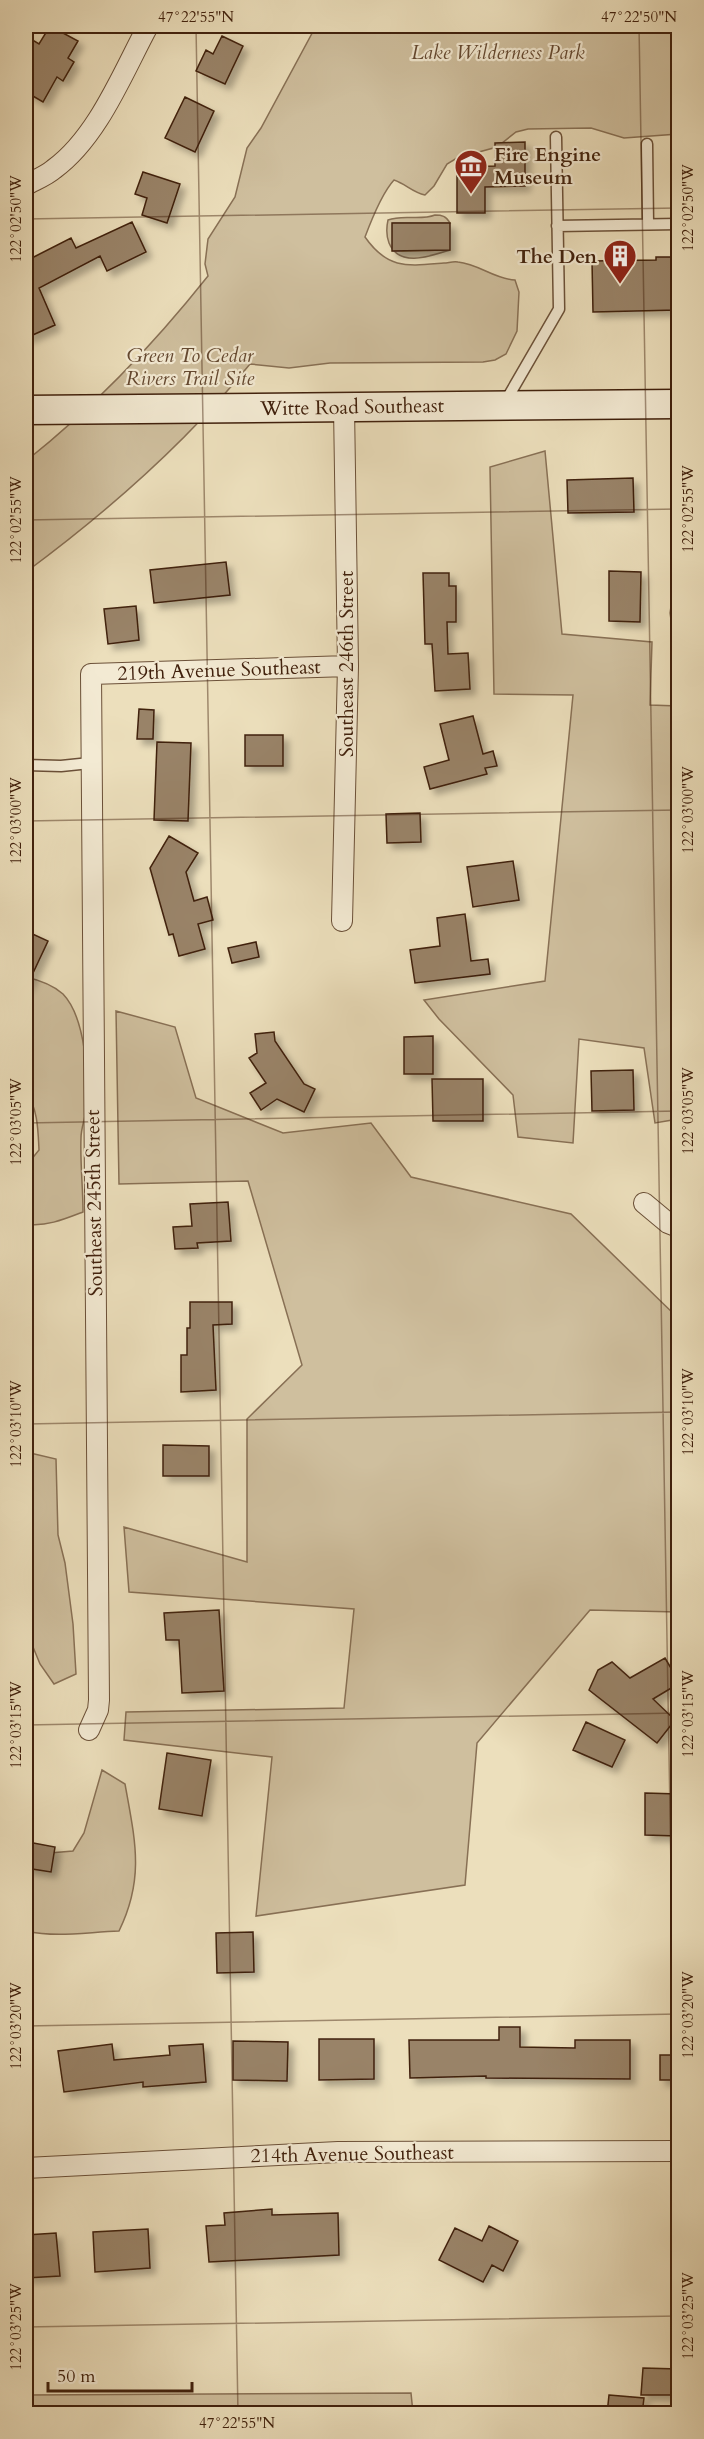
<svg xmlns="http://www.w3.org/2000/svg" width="704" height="2439" viewBox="0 0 704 2439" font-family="Cardo,serif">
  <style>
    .green { fill: #cfbf9e; stroke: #887055; stroke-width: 1.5 }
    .building { fill: #998368; stroke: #40200c; stroke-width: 1.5; filter: url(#shadow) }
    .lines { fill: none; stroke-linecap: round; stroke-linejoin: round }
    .lane-casing { stroke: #6b5038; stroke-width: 13 }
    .street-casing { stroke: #6b5038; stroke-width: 22 }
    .secondary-casing { stroke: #40200c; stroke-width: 31 }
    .lane { stroke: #f3ead3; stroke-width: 10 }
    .street { stroke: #f3ead3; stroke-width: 20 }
    .secondary { stroke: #f3ead3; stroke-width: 28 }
    .ticks { fill: none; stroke: #40200c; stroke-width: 1.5; stroke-opacity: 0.45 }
    .labels { text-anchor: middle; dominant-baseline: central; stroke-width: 4.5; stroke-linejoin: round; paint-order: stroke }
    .park-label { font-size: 20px; font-style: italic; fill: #644830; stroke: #f3ead3 }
    .poi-label { font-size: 20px; font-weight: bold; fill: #40200c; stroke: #f3ead3; text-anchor: start }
    .street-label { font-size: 20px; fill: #40200c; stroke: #f3ead3 }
    .neatline { fill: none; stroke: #40200c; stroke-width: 2 }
    .ticks-label { font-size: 15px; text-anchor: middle; fill: #40200c }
  </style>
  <defs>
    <filter id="shadow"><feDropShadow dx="5.5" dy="5.5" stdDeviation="3" flood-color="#0004"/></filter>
  </defs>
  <rect width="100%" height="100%" fill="#ecdfbc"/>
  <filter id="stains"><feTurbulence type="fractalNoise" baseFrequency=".00333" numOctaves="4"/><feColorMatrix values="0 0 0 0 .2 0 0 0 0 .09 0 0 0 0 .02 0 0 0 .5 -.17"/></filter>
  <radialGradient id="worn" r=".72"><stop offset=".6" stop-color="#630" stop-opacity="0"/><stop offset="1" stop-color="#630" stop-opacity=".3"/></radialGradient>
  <path class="green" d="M316,26H678V134L624,138L591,128L528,129L516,132L497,147L457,158L447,164L434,186L425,195C412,192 406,184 394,180C383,192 371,221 365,237C388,270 408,266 444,263C448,263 453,261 458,262C479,264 494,279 515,280L519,292L517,331L506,354L495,360L483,362L330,363L289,368L250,364C186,443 107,512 26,572V461C94,407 154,344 208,276L205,264L208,239L235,197L247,148L261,128Z
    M435,215C442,215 446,216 450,223H393V251L450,250C431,256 399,268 389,243C386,235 386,229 388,220C403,214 420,221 435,215Z
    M545,451L562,634L652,642L650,705L678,706V1119L655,1123L644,1048L579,1039L573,1143L518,1137L513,1095L439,1019L424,1000L545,981L573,695L494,694L490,467Z
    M26,977C39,980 53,985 63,994C86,1018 89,1079 86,1110C85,1119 81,1128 81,1138C80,1162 83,1187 83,1212C65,1219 46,1227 26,1224V1166L39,1150C38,1130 38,1109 26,1092Z
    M116,1011L175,1027L196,1098L283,1133L371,1123L411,1177L571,1214L678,1318V1612L590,1610L477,1743L465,1885L256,1916L272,1757L124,1740L126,1712L344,1708L354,1609L129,1592L124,1527L247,1562V1419L302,1365L248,1181L119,1184Z
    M26,1452L56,1459L58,1535L65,1563L73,1624L76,1674L54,1684L40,1664L26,1630Z
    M102,1770L125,1784C135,1840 145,1878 119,1931C87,1932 57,1938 26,1931V1855L73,1851L84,1833Z
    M411,2393L413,2413H26V2395Z"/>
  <path class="building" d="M50,26L78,41L68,58L74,62L63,81L57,77L43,102L26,92V67L32,57L26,53V36L39,44Z
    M222,36L243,46L225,84L196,71L206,50L213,54Z
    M185,97L214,111L195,152L165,138Z
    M525,142V186L485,187V213H457V167L495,166V143Z
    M143,172L180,184L167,223L142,215L147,198L135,194Z
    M132,222L146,252L107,271L100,256L39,288L55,325L26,338V259V261L71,238L76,248Z
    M392,223H450V250L392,251Z
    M656,257H674V271H678L677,310L593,312L592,261L656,260Z
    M633,478L634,512L568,513L567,480Z
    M226,562L230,595L154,603L150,570Z
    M609,571L641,572L640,622L609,621Z
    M423,573H449V586H456V622H447L448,654L468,653L470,689L435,691L432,644H425Z
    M136,606L139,640L108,644L104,609Z
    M139,709L154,710L153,739H137Z
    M473,716L483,754L493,751L497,766L485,768L487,774L430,789L424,767L449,760L440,724Z
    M245,735H283V766H245Z
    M157,742L191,743L188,821L154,820Z
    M420,813L421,842L387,843L386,814Z
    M169,836L198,853L186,872L194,901L207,897L213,920L198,924L205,949L179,956L173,934L169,935L150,868Z
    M513,861L519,900L473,907L467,867Z
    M465,914L471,961L488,959L490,974L415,983L410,950L440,946L437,918Z
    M26,931L48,941L26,988Z
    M256,942L259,957L232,963L228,948Z
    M274,1032L275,1041L304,1084L315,1089L304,1112L277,1099L261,1110L250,1093L266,1083L249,1058L257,1053L255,1034Z
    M433,1036V1074H404V1037Z
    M633,1070L634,1110L592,1111L591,1071Z
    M432,1079H483V1121H433Z
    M228,1202L231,1241L197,1243L198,1248L175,1249L173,1227L192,1226L190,1204Z
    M190,1302H232V1324L213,1325L216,1390L181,1392V1355H187V1328H190Z
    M163,1445L209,1446V1476H163Z
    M219,1610L224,1691L182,1693L179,1640H166L164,1613Z
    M665,1658L678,1680V1684L653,1699L675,1720L657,1743L589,1690L598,1670L612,1662L630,1678Z
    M586,1722L625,1740L612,1767L573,1750Z
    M167,1753L211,1760L202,1816L159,1809Z
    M645,1793L678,1794V1836L645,1835Z
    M28,1842L55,1847L51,1872L26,1868Z
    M253,1932L254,1972L217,1973L216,1933Z
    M499,2027H520V2047L575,2048V2040H630V2079L486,2078V2076L410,2078L409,2040H499Z
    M319,2039H374V2079L319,2080Z
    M233,2041L288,2042L287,2081L233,2080Z
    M112,2044L114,2060L170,2055L169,2046L203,2044L206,2082L143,2087V2082L64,2092L58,2051Z
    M660,2055H678V2080H660Z
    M272,2209V2215L338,2213L339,2255L209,2262L206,2226L225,2225L224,2213Z
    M489,2226L518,2241L503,2271L492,2265L483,2282L439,2260L455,2228L482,2241Z
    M148,2229L150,2268L95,2272L93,2232Z
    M56,2233L60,2276L26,2278V2235Z
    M643,2368L678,2369V2395H641Z
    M609,2395L644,2398L642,2414H607Z"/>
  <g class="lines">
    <g class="lane-casing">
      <path id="lane" d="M647,144L648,224
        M557,226L678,224
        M504,404L559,309L556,137
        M678,595L676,613L678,631
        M26,765L61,766L90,763"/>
    </g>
    <g class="street-casing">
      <path id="street" d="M26,185C35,180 46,176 54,169C98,137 123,72 148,26
        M342,921L348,666L344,407
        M644,1203L668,1223L678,1227
        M89,1730L98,1710L99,1700L91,674L348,666
        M26,2168L338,2152L678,2151"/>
    </g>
    <g class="secondary-casing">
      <path id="secondary" d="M26,410L678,404"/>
    </g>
    <use href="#lane" class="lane"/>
    <use href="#street" class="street"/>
    <use href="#secondary" class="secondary"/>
  </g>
  <path class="ticks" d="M196,26L238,2414M639,26L678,2273M26,219L678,208M26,520L678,509M26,821L678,810M26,1123L678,1111M26,1424L678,1412M26,1725L678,1713M26,2026L678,2014M26,2327L678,2316"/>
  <defs>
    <g id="museum-pin" transform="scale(1.725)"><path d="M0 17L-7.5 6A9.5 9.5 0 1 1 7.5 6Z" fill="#8f2418" stroke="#f3ead3"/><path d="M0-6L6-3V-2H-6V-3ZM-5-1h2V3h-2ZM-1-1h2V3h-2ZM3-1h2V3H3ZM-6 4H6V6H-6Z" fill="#fff"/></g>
    <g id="building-pin" transform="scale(1.725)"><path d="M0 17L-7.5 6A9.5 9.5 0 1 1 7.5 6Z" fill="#8f2418" stroke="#f3ead3"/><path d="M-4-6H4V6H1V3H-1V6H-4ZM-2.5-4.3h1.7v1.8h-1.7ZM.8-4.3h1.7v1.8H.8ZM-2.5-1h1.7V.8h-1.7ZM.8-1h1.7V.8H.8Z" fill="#fff"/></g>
  </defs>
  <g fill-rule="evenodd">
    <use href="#museum-pin" x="471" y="166"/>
    <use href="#building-pin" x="620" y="256"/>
  </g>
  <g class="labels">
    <g class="park-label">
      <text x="498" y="52">Lake Wilderness Park</text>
      <text x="190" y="355">Green To Cedar<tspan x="190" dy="23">Rivers Trail Site</tspan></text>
    </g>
    <g class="poi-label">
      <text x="494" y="154">Fire Engine<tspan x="494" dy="23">Museum</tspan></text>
      <text x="597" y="256" text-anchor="end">The Den</text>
    </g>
    <g class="street-label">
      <text transform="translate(352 407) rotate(-1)">Witte Road Southeast</text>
      <text transform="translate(346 664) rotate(-90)">Southeast 246th Street</text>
      <text transform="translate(219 670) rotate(-2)">219th Avenue Southeast</text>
      <text transform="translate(94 1203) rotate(-91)">Southeast 245th Street</text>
      <text transform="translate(352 2154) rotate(-1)">214th Avenue Southeast</text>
    </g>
  </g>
  <rect width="704" height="2439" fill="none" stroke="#ecdfbc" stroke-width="66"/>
  <path d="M48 2382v9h144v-9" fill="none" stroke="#40200c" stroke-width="3"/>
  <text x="57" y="2382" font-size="18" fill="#40200c" stroke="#f3ead3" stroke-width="4.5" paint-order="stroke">50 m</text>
  <rect x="33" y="33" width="638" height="2373" class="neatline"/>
  <g class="ticks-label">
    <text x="196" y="22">47°22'55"N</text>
    <text x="639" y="22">47°22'50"N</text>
    <text transform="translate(688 208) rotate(-90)" y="5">122°02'50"W</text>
    <text transform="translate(16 219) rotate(-90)" y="5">122°02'50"W</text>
    <text transform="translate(688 509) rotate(-90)" y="5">122°02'55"W</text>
    <text transform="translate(16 520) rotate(-90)" y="5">122°02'55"W</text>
    <text transform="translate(688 810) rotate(-90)" y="5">122°03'00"W</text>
    <text transform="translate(16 821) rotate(-90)" y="5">122°03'00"W</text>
    <text transform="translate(688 1111) rotate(-90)" y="5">122°03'05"W</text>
    <text transform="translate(16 1122) rotate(-90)" y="5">122°03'05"W</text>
    <text transform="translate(688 1412) rotate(-90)" y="5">122°03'10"W</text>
    <text transform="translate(16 1424) rotate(-90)" y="5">122°03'10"W</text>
    <text transform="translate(688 1714) rotate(-90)" y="5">122°03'15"W</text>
    <text transform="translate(16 1725) rotate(-90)" y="5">122°03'15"W</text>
    <text transform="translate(688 2015) rotate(-90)" y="5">122°03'20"W</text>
    <text transform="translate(16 2026) rotate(-90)" y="5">122°03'20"W</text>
    <text transform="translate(688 2316) rotate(-90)" y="5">122°03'25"W</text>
    <text transform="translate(16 2327) rotate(-90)" y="5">122°03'25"W</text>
    <text x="237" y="2428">47°22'55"N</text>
  </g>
  <rect width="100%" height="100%" filter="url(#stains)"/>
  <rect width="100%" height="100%" fill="url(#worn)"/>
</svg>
